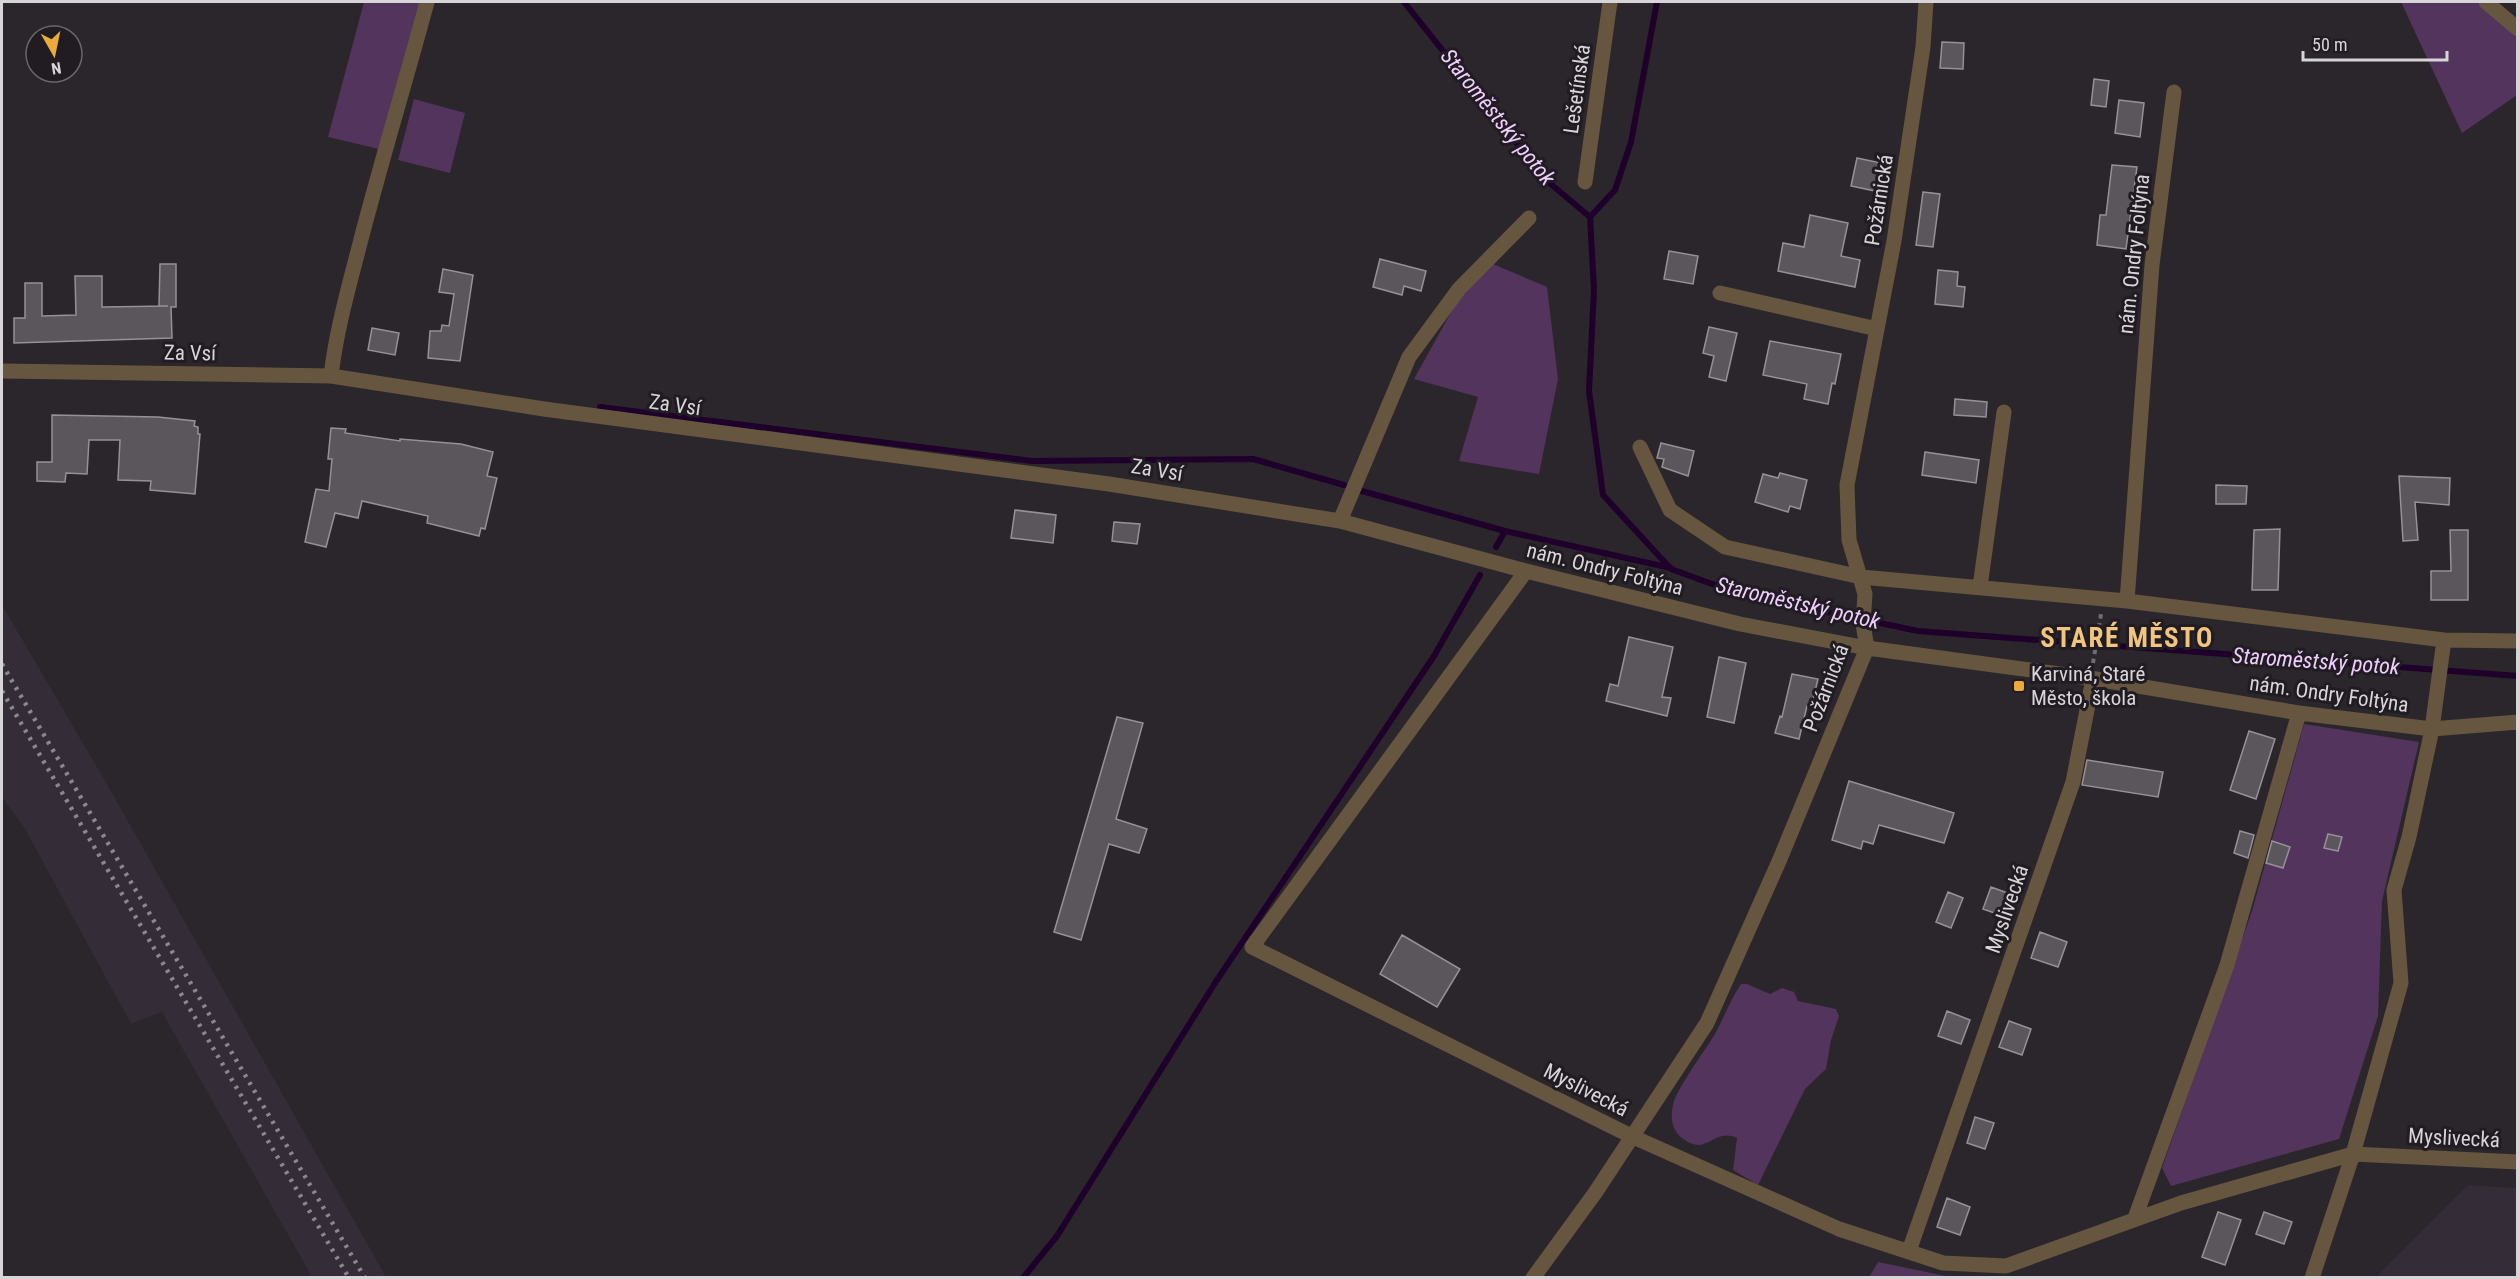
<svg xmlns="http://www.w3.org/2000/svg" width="2519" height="1279" viewBox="0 0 2519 1279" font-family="'Roboto Condensed',sans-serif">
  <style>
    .built { fill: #342c37 }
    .green { fill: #52345d }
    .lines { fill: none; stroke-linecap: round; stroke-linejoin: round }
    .stream { stroke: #1e002a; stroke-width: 6 }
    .building { fill: #5a565c; stroke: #969198; stroke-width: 1.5 }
    .path { stroke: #6f6c71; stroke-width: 4; stroke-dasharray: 4.5 4.5; stroke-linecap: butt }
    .minor { stroke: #66563f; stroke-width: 15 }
    .rail { stroke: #8b888c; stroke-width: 4.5; stroke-dasharray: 3 6; stroke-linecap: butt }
    .poi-dot { fill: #ebaa39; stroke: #201c22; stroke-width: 2 }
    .labels { text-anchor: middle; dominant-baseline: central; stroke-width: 6; stroke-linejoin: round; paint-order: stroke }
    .street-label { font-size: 21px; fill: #d8d5d9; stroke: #201c22 }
    .poi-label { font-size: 21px; fill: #d8d5d9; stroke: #201c22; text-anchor: start }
    .water-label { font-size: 22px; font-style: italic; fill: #f0cefe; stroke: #201c22 }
    .district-label { font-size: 27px; font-weight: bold; letter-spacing: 1.5px; fill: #f1c480; stroke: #201c22 }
  </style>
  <rect width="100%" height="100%" fill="#2a262c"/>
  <path class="built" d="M2,605L108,786L386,1277H312L162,1012L131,1024L24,827L2,797Z
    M2468,1185L2517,1188V1277H2378L2379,1274Z"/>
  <path class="green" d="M364,2H420L379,149L328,137Z
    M2401,2H2477L2517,37V95L2462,133Z
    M414,99L465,113L450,173L398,160Z
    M1493,264L1547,287L1558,379L1539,474L1459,461L1478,397L1414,379L1459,298Z
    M2304,724L2419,742L2382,901L2378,1016L2339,1139L2171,1186L2162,1168L2252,911Z
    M1741,984H1747L1770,994L1782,988L1794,992L1798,1001L1836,1009L1839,1016L1831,1040L1826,1069L1805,1089L1758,1185L1733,1170L1737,1138C1712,1127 1708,1158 1682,1138C1672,1131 1670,1117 1673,1105C1675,1091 1706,1049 1715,1034C1724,1018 1730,1000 1741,984Z
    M1878,1262L1951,1277H1869Z"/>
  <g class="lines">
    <path class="stream" d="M1404,2L1546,180L1590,217L1594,290L1589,391L1603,495L1671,569L1737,593L1918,631L2518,676
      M1590,217L1615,190L1631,142L1657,2
      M600,407L1032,461L1253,459L1344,485
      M1362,491L1505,531
      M1496,547L1505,531L1671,568
      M1023,1278L1057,1236L1215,983L1434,656L1480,575"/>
  </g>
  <path class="building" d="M1942,42L1964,43L1963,69L1940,68Z
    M2094,79L2109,81L2106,107L2091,105Z
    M2119,100L2144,103L2140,137L2115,133Z
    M1857,158L1881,163L1875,191L1851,186Z
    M2112,165L2137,167L2126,249L2097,245L2100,215H2106Z
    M1923,192L1940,194L1933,247L1916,245Z
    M1810,215L1848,223L1841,256L1860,260L1855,287L1778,271L1783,243L1804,247Z
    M1669,251L1698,256L1693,284L1664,279Z
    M1380,259L1426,271L1421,291L1404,286L1402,295L1373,287Z
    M160,264H176V307H171L172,338L14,343V318H25V283H42V316L76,315L75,276H102V307L168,306H159Z
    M443,269L473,275L460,361L428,358L430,331H441L442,325L449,326L454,294L439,292Z
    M1938,270L1958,272L1957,286L1965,287L1963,307L1935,304Z
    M1709,327L1737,333L1726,381L1709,377L1714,356L1703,353Z
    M372,328L399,333L395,355L368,350Z
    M1770,341L1841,354L1835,384L1832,383L1828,404L1804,399L1807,384L1763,375Z
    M1955,399L1987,402L1986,417L1954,415Z
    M52,415L158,417L195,421L194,426L198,427V434H200L195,494L150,490L151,481L118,480L120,440H89L87,474L66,473L65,482L37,481V462H52Z
    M331,428L346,429L345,433L400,441V439L461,444L493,452L487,476L497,478L485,529L481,528L479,536L427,523L428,516L362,501L358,518L335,513L326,547L305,542L316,489L329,491L332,459H328Z
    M1661,443L1694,451L1688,476L1662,467L1664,459L1657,458Z
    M1925,452L1979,460L1976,483L1922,475Z
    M1780,473L1807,480L1800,509L1790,506L1788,512L1755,502L1763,474L1778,478Z
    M2399,476L2450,478L2449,505L2415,502L2418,540L2403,541Z
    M2216,485L2247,486L2246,504H2216Z
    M1015,510L1056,515L1053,543L1011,538Z
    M1114,522L1140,524L1137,544L1112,541Z
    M2280,529L2278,590H2252L2254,530Z
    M2450,530H2468V600H2431V571H2451Z
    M1629,637L1673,647L1662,697L1671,698L1667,716L1606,701L1610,684L1618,686Z
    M1719,657L1746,663L1734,723L1707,717Z
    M1792,674L1818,679L1811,707L1807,706L1799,739L1775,733L1780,716L1782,717Z
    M1117,717L1143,723L1116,819L1147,829L1139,853L1109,844L1081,940L1054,932Z
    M2249,731L2275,739L2256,799L2230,790Z
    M2087,760L2163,772L2158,797L2082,785Z
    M1849,781L1954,813L1944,843L1879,825L1873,844L1863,841L1861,849L1832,840Z
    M2240,831L2254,835L2248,858L2234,853Z
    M2328,834L2342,837L2338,851L2324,848Z
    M2272,841L2290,847L2283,868L2266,863Z
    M1991,887L2013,895L2006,917L1983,909Z
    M1948,892L1963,898L1951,928L1936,922Z
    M2040,932L2067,942L2058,967L2031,958Z
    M1402,935L1460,969L1437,1007L1380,974Z
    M1947,1011L1970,1020L1961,1044L1938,1036Z
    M2009,1021L2031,1029L2022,1055L1999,1047Z
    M1975,1117L1994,1123L1985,1149L1967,1143Z
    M1947,1198L1970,1207L1960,1235L1937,1227Z
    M2218,1212L2241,1220L2225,1265L2202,1257Z
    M2264,1212L2292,1222L2284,1244L2256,1234Z"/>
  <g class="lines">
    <path class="path" d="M2093,663L2101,614"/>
    <path class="minor" d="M2486,2L2518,29
      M1585,182L1610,2
      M1720,293L1877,329
      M2,371L331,376L544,409L1109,484L1340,521L1526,571L1740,624L1867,648L2090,678L2299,713L2432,729L2518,722
      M331,376C336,332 348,290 359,247C380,165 405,84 427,2
      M1640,447L1670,510L1725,547L1861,577L2127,601L2444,640L2518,641
      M1340,521L1409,357L1459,289L1529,218
      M1526,571L1252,947L1631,1136L1839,1229L1943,1263L2006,1266L2181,1203L2353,1154L2518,1162
      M1980,587L2004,412
      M2127,601L2152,265L2174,92
      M2135,1218L2227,965L2299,713
      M1909,1251L2073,782L2093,679
      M1533,1278L1595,1193L1707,1023L1780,859L1867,648L1863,624L1865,594L1849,540L1847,485L1894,241L1923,47L1926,2
      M2312,1278L2353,1154L2401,983L2394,890L2409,837L2432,729L2444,640"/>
    <path class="rail" d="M2,664L365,1278
      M2,691L349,1278"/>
  </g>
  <rect class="poi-dot" x="2013" y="680" width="12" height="12" rx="3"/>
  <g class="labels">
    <g class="street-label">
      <text transform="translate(1577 89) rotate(-82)">Lešetínská</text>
      <text transform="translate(1879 200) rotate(-81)">Požárnická</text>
      <text transform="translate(2134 254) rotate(-84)">nám. Ondry Foltýna</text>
      <text transform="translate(190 353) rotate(1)">Za Vsí</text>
      <text transform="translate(675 405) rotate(8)">Za Vsí</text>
      <text transform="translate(1157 470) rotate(9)">Za Vsí</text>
      <text transform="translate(1605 569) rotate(14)">nám. Ondry Foltýna</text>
      <text transform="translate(1826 688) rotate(-69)">Požárnická</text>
      <text transform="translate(2329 694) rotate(8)">nám. Ondry Foltýna</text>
      <text transform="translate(2007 909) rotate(-71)">Myslivecká</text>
      <text transform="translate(1586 1090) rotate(27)">Myslivecká</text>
      <text transform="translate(2454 1138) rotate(3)">Myslivecká</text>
    </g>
    <g class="poi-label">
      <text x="2031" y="674">Karviná, Staré<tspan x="2031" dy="24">Město, škola</tspan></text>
    </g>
    <g class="water-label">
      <text transform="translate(1498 117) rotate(51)">Staroměstský potok</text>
      <text transform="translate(1798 603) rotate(13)">Staroměstský potok</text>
      <text transform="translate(2316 661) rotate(4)">Staroměstský potok</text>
    </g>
    <g class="district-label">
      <text x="2127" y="638">STARÉ MĚSTO</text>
    </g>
  </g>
  <rect width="2519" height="1279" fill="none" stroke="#d8d5d9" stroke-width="6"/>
  <g transform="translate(54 54) rotate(171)"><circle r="28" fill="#201c22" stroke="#6a666b" stroke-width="1.5"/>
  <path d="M0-4.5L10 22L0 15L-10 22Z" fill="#ebaa39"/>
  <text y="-9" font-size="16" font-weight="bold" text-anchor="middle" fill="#d8d5d9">N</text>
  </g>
  <path d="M2303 51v9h144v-9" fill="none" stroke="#d8d5d9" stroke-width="3"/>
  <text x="2312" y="51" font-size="18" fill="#d8d5d9" stroke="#201c22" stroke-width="4.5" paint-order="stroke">50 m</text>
</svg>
